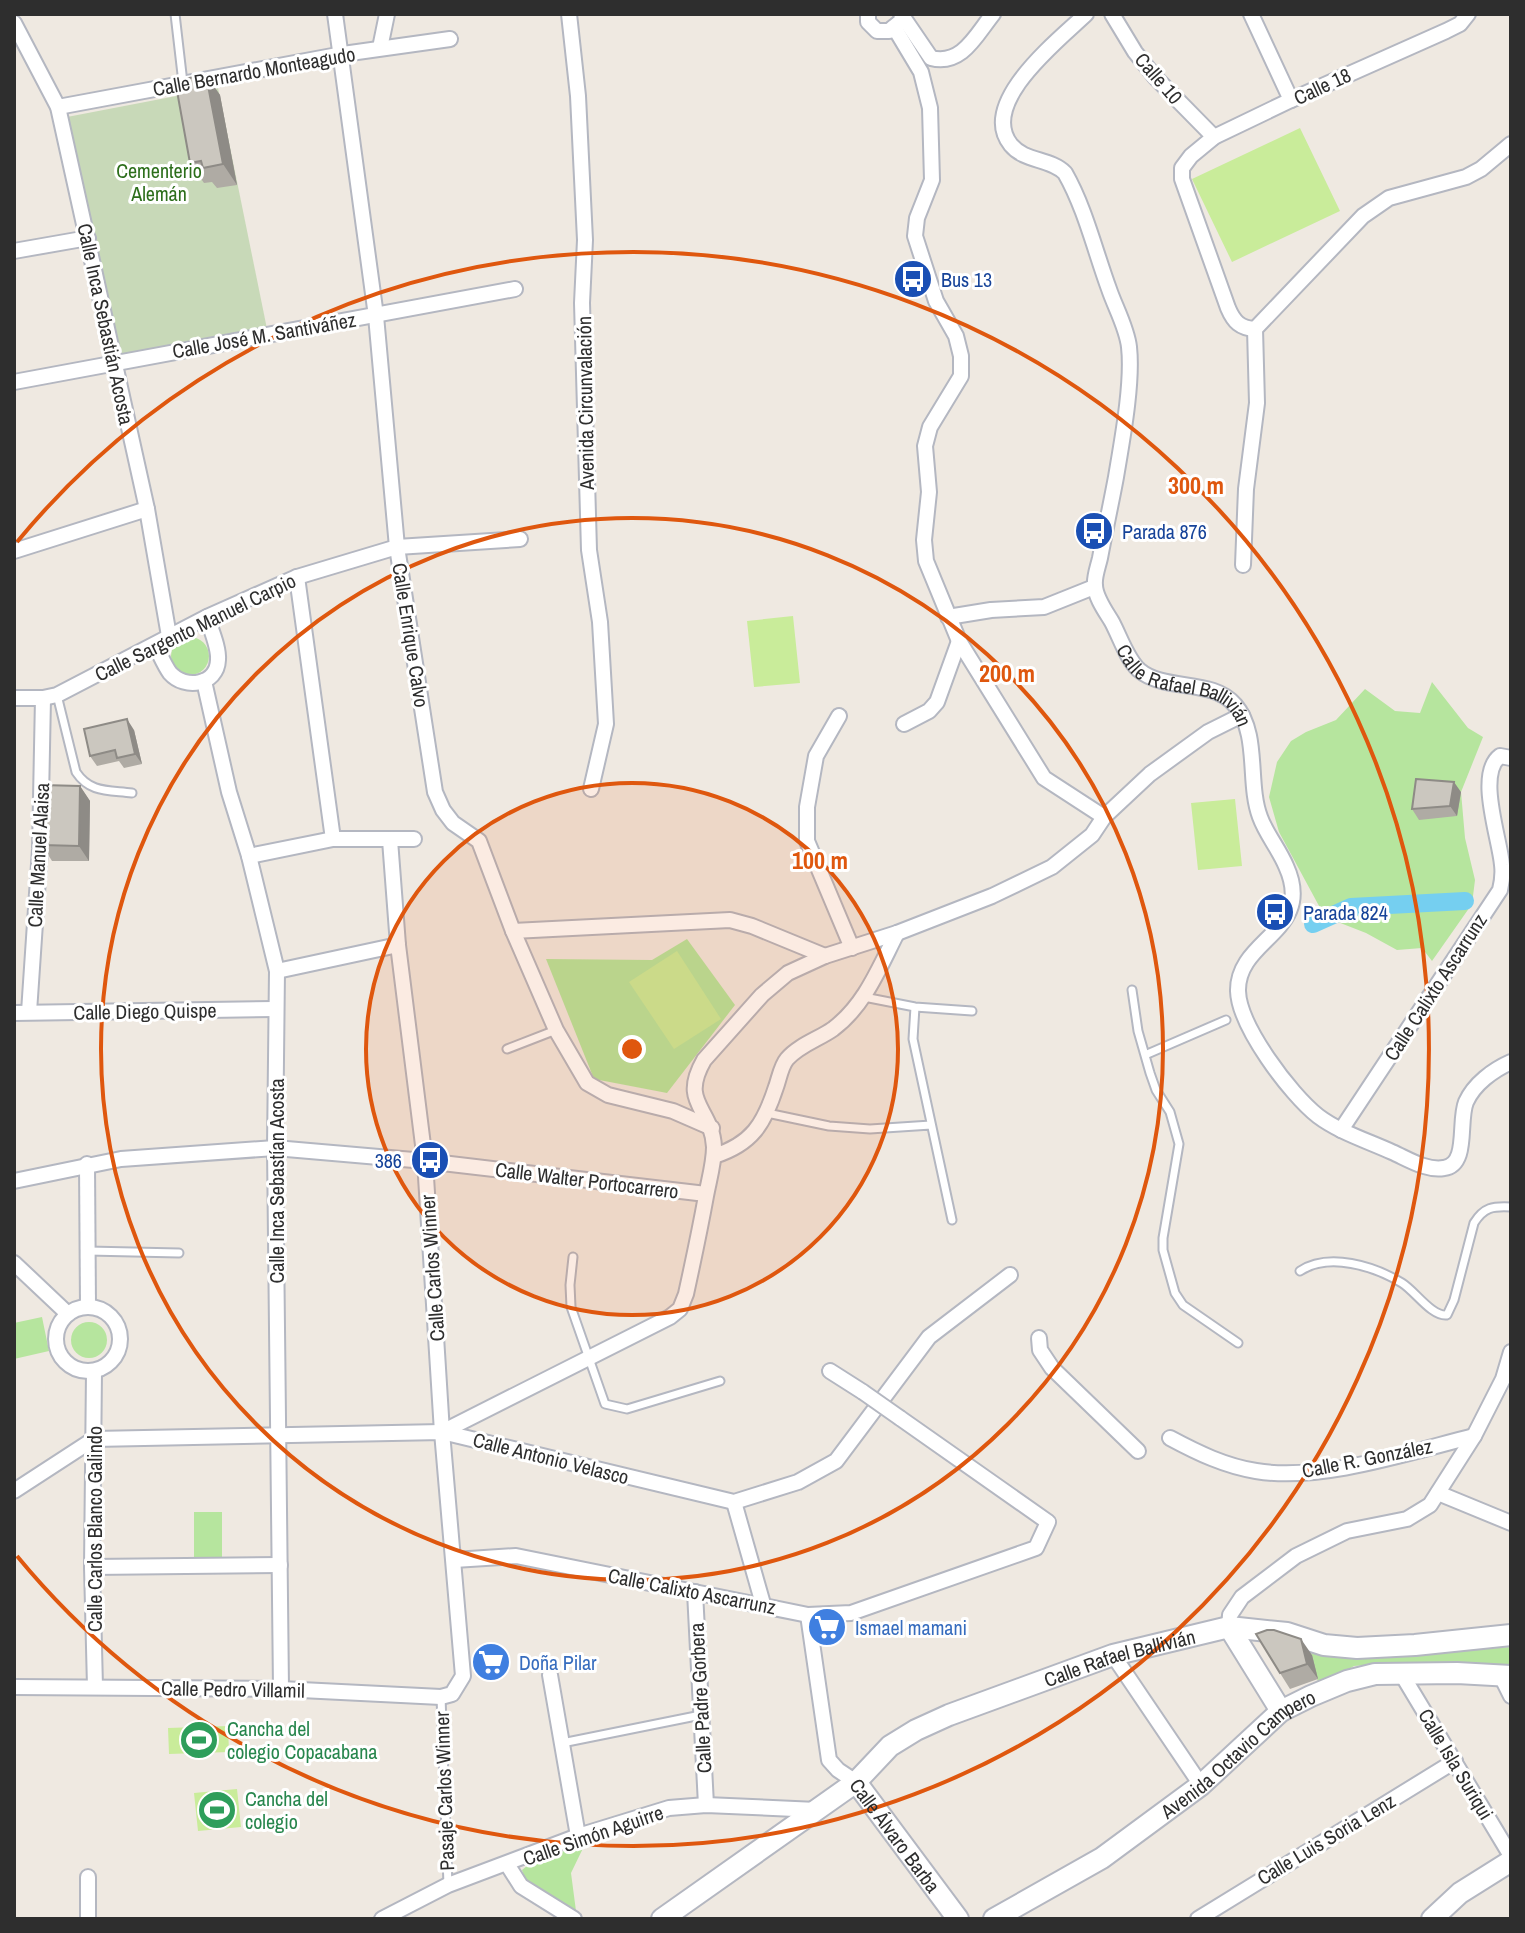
<svg xmlns="http://www.w3.org/2000/svg" width="1525" height="1933" viewBox="0 0 1525 1933" font-family="'Archivo Narrow',sans-serif">
  <style>
    .green { fill: #b6e59e }
    .cemetery { fill: #c8d9b8 }
    .pitch { fill: #c9ec9a }
    .lines { fill: none; stroke-linecap: round; stroke-linejoin: round }
    .canal { stroke: #75cff0; stroke-width: 18 }
    .lane-casing { stroke: #b4b7c1; stroke-width: 11 }
    .street-casing { stroke: #b4b7c1; stroke-width: 18 }
    .secondary-casing { stroke: #b4b7c1; stroke-width: 24 }
    .lane { stroke: #fff; stroke-width: 7 }
    .street { stroke: #fff; stroke-width: 14 }
    .secondary { stroke: #fff; stroke-width: 20 }
    .street-bridge-casing { stroke: #b4b7c1; stroke-width: 18; stroke-linecap: butt }
    .street-bridge { stroke: #fff; stroke-width: 14 }
    .wall { fill: #afaba4 }
    .shaded-wall { fill: #8e8b86 }
    .building { fill: #cbc7bf; stroke: #8e8b86; stroke-width: 2 }
    .ring { fill: none; stroke: #df570e; stroke-width: 4 }
    .labels { text-anchor: middle; dominant-baseline: central; stroke-width: 6; stroke-linejoin: round; paint-order: stroke }
    .street-label { font-size: 20px; fill: #2e2e2e; stroke: #fff }
    .park-label { font-size: 20px; fill: #2c6e1b; stroke: #fff }
    .transit-label { font-size: 20px; fill: #164399; stroke: #fff; text-anchor: start }
    .shop-label { font-size: 20px; fill: #366cbe; stroke: #fff; text-anchor: start }
    .leisure-label { font-size: 20px; fill: #27864d; stroke: #fff; text-anchor: start }
    .centre { fill: #df570e; stroke: #fff; stroke-width: 4 }
    .ring-label { font-size: 24px; text-anchor: middle; font-weight: bold; fill: #df570e; stroke: #fff; stroke-width: 6; stroke-linejoin: round; paint-order: stroke }
  </style>
  <rect width="100%" height="100%" fill="#efe9e1"/>
  <path class="green" d="M171 656a19 19 0 1 1 38 0a19 19 0 1 1-38 0Z
    M1432,682L1468,728L1483,737L1461,792L1465,838L1475,880L1472,904L1432,961L1422,948L1397,950L1366,933L1325,917L1279,832L1269,797L1277,762L1291,741L1306,732L1336,720L1365,689L1395,711L1420,713Z
    M687,939L735,1005L667,1093L594,1079L546,959L652,960Z
    M42,1317L49,1351L14,1359V1323Z
    M71 1340a18 18 0 1 1 36 0a18 18 0 1 1-36 0Z
    M194,1512H222V1557H194Z
    M1511,1647V1665L1389,1663L1354,1666L1319,1687L1311,1652L1400,1655Z
    M586,1842L571,1873L576,1911L526,1882L522,1870L532,1862Z"/>
  <path class="cemetery" d="M218,88L267,329L121,359L67,117Z"/>
  <path class="pitch" d="M1300,128L1340,211L1232,262L1192,179Z
    M793,616L800,683L754,687L747,621Z
    M1235,799L1242,866L1198,870L1191,803Z
    M677,951L721,1019L674,1049L629,982Z
    M228,1726L229,1752L169,1754L168,1728Z
    M237,1789L241,1827L198,1831L194,1793Z"/>
  <g class="lines">
    <path class="canal" d="M1313,924L1351,907L1465,901"/>
    <g class="lane-casing">
      <path id="lane" d="M175,14L183,83
        M57,695L76,772C90,793 108,790 132,793
        M1132,990L1138,1031L1150,1073L1156,1090L1170,1112L1179,1144L1163,1238V1250L1175,1293L1183,1305L1238,1343
        M864,997L915,1007L972,1011
        M915,1007L913,1039L952,1220
        M507,1049L556,1030
        M1145,1055L1226,1020
        M767,1113L829,1126L870,1129L931,1125
        M88,1251L179,1253
        M573,1257L570,1285L571,1307L605,1404L627,1409L720,1381
        M1300,1271C1329,1252 1374,1266 1402,1283C1415,1291 1432,1317 1447,1315L1454,1300L1474,1223C1484,1207 1493,1206 1511,1207
        M441,1697L448,1885
        M562,1743L701,1715"/>
    </g>
    <g class="street-casing">
      <g id="street">
        <path d="M335,14L376,316L397,547L435,792L443,810L453,823L479,841L513,931L556,1030L587,1083L608,1095L673,1111L712,1128"/>
        <path d="M569,14L578,96L585,240L582,303L589,550L600,622L606,724L591,789"/>
        <path d="M868,14V22L877,31H889L900,22"/>
        <path d="M901,14L931,58C962,66 976,35 993,14"/>
        <path id="s1" d="M1086,14C1060,39 977,103 1011,145C1025,162 1050,158 1065,173C1085,208 1095,251 1109,289C1115,307 1127,328 1129,347C1133,383 1122,441 1116,477C1111,504 1105,531 1100,558C1098,567 1094,577 1095,585C1095,597 1106,612 1112,622C1120,637 1127,659 1139,670C1165,692 1213,678 1235,705C1260,734 1247,783 1260,817C1266,834 1279,849 1286,866C1316,932 1237,938 1238,991C1239,1026 1290,1094 1318,1116C1339,1132 1368,1141 1392,1152C1408,1159 1426,1171 1444,1168C1469,1165 1458,1121 1466,1102C1474,1084 1493,1070 1511,1062"/>
        <path d="M1112,14L1135,52L1155,77L1214,137"/>
        <path d="M1251,14L1291,100"/>
        <path d="M14,23L58,107L147,509L169,636"/>
        <path d="M894,27L921,72L930,108L932,180L917,218L915,236L936,301L956,336L961,356V376L930,427L925,446L929,492L924,540L926,561L959,641L1044,778L1104,817"/>
        <path d="M380,48L387,14"/>
        <path d="M58,107L343,54L450,39"/>
        <path d="M14,251L88,238"/>
        <path d="M1255,329C1240,328 1234,322 1228,308L1182,179V168L1191,156L1214,137L1291,100L1446,31L1460,24L1468,14"/>
        <path d="M14,382L515,289"/>
        <path d="M14,551L147,509"/>
        <path d="M1243,565L1246,489L1257,403L1255,329L1363,216L1389,198L1466,177L1481,169L1511,144"/>
        <path d="M297,577L333,839"/>
        <path d="M948,617L991,610L1044,607L1094,587"/>
        <path d="M155,645C160,654 164,665 170,673C185,690 217,685 218,660C219,647 211,630 207,617"/>
        <path d="M204,681L229,792L249,856L277,971L275,1148L281,1689"/>
        <path d="M14,698H43L57,695L207,617L297,577L397,547L520,539"/>
        <path d="M839,716L816,756L807,807V841L852,948"/>
        <path d="M904,724L929,711L937,702L959,641"/>
        <path d="M249,856L333,839H414"/>
        <path d="M513,931L730,920L752,926L825,956"/>
        <path d="M277,971L398,945"/>
        <path d="M29,1012L40,849L43,698"/>
        <path d="M14,1013L275,1009"/>
        <path d="M1341,1130L1500,890C1502,882 1503,873 1502,865C1500,839 1476,774 1500,756L1511,758"/>
        <path d="M714,1156C752,1144 764,1124 776,1087C779,1079 781,1066 787,1059C799,1045 819,1039 833,1029C865,1005 879,968 897,933"/>
        <path d="M87,1164L88,1307"/>
        <path d="M14,1181L121,1159L275,1148L425,1161L706,1194"/>
        <path d="M14,1263L68,1314"/>
        <circle cx="88" cy="1339" r="32"/>
        <path d="M1039,1338L1040,1350L1052,1368L1138,1451"/>
        <path d="M94,1371L92,1567L95,1687"/>
        <path d="M830,1371L863,1392"/>
        <path d="M442,1432L670,1317L680,1309L686,1294C693,1262 700,1229 706,1196C709,1180 714,1163 714,1147C712,1107 679,1104 704,1060L762,995L788,973L825,956L897,933L992,896L1052,867L1092,835L1104,817L1150,774L1208,732L1242,715"/>
        <path d="M1170,1438C1198,1453 1225,1466 1256,1471C1321,1482 1410,1452 1474,1436"/>
        <path d="M14,1491L94,1439L442,1432L734,1502L798,1482L836,1461L929,1337L1010,1275"/>
        <path d="M1438,1493L1511,1523"/>
        <path d="M734,1502L763,1604"/>
        <path d="M454,1560L516,1556L808,1615L851,1613L1036,1548L1048,1522L900,1418"/>
        <path d="M92,1567L280,1565"/>
        <path d="M695,1592L706,1805"/>
        <path d="M808,1615L829,1760L838,1770L856,1782"/>
        <path d="M1229,1627L1230,1615L1242,1597L1296,1556L1347,1531L1407,1519L1430,1505L1474,1436L1503,1379L1511,1352"/>
        <path d="M1113,1655L1201,1785"/>
        <path d="M1401,1673L1511,1856"/>
        <path d="M550,1675L578,1836"/>
        <path d="M1501,1676L1511,1696"/>
        <path d="M14,1687L281,1689L441,1697L452,1694L463,1676L442,1432L425,1161L398,945L390,840"/>
        <path d="M507,1864L521,1886L574,1919"/>
        <path d="M88,1919V1877"/>
        <path d="M382,1919L448,1885L578,1836L669,1808L706,1805L817,1810"/>
        <path d="M1198,1919L1455,1761"/>
      </g>
    </g>
    <g class="secondary-casing">
      <g id="secondary">
        <path d="M1229,1627L1281,1711"/>
        <path id="s2" d="M856,1782L958,1919"/>
        <path id="s3" d="M662,1919L856,1782L890,1746L916,1730L949,1715L1113,1655L1229,1627L1287,1633L1324,1645L1357,1648L1415,1645L1511,1635"/>
        <path id="s4" d="M994,1919L1102,1858L1201,1785L1281,1711L1311,1696L1347,1681L1375,1674L1457,1673L1511,1676"/>
        <path d="M1432,1919L1460,1893L1511,1861"/>
      </g>
    </g>
    <use href="#lane" class="lane"/>
    <use href="#street" class="street"/>
    <use href="#secondary" class="secondary"/>
    <g class="street-bridge-casing">
      <path id="street-bridge" d="M863,1392L900,1418"/>
    </g>
    <use href="#street-bridge" class="street-bridge"/>
  </g>
  <path class="wall" d="M206,75L220,95L237,185L217,188L212,182L204,183L190,163L185,90Z
    M134,730L142,764L124,768L119,761L97,766L90,756Z
    M80,786L90,801L89,861H52L42,845Z
    M1461,792L1457,816L1419,820L1412,809Z
    M1312,1655L1318,1679L1290,1689L1280,1673Z"/>
  <path class="shaded-wall" d="M206,75L220,95L237,185L223,164Z
    M127,719L134,730L142,764L135,754Z
    M1454,782L1461,792L1457,816L1450,806Z
    M80,786L90,801L89,861L79,846Z
    M1301,1639L1312,1655L1318,1679L1307,1664Z"/>
  <path class="building" d="M206,75L223,164L203,168L201,161L190,163L177,91L185,90L183,79Z
    M127,719L135,754L117,758L115,750L90,756L84,729Z
    M1416,779L1454,782L1450,806L1412,809Z
    M42,785L80,786L79,846L42,845Z
    M1267,1630H1274L1301,1639L1307,1664L1280,1673L1256,1634Z"/>
  <circle cx="632" cy="1049" r="266" fill="#df570e" fill-opacity=".12"/>
  <g class="ring">
    <circle cx="632" cy="1049" r="266"/>
    <circle cx="632" cy="1049" r="531"/>
    <path d="M17 542A797 797 0 1 1 17 1556"/>
  </g>
  <defs>
    <g id="bus-disc" transform="scale(2)"><circle r="9.5" fill="#1a4fb4" stroke="#fff"/><path d="M-5-6H5V4H4V6H2V4H-2V6H-4V4H-5ZM-3.5-4V0h7V-4ZM-3.5 1.2v1.5H-2V1.2ZM2 1.2v1.5H3.5V1.2Z" fill="#fff"/></g>
    <g id="supermarket-disc" transform="scale(2)"><circle r="9.5" fill="#3f7fe0" stroke="#fff"/><path d="M-6-5.5h2.5l.6 2H6L4.5 2H-2.5L-4.4-4H-6ZM-1.5 3.2a1.3 1.3 0 1 0 .1 0ZM3 3.2a1.3 1.3 0 1 0 .1 0Z" fill="#fff"/></g>
    <g id="stadium-disc" transform="scale(2)"><circle r="9.5" fill="#2e9e5b" stroke="#fff"/><path d="M0-5a6.5 5 0 1 0 0 10a6.5 5 0 1 0 0-10ZM-3.5-1.8h7v3.6h-7Z" fill="#fff"/></g>
  </defs>
  <g fill-rule="evenodd">
    <use href="#bus-disc" x="913" y="279"/>
    <use href="#bus-disc" x="1094" y="531"/>
    <use href="#bus-disc" x="1275" y="912"/>
    <use href="#bus-disc" x="430" y="1160"/>
    <use href="#supermarket-disc" x="827" y="1627"/>
    <use href="#supermarket-disc" x="491" y="1662"/>
    <use href="#stadium-disc" x="199" y="1740"/>
    <use href="#stadium-disc" x="217" y="1810"/>
  </g>
  <g class="labels">
    <g class="street-label">
      <text transform="translate(254 71) rotate(-10)">Calle Bernardo Monteagudo</text>
      <text transform="translate(1159 78) rotate(49)">Calle 10</text>
      <text transform="translate(1322 86) rotate(-25)">Calle 18</text>
      <text transform="translate(106 324) rotate(78)">Calle Inca Sebastián Acosta</text>
      <text transform="translate(264 335) rotate(-10)">Calle José M. Santiváñez</text>
      <text transform="translate(585 403) rotate(-91)">Avenida Circunvalación</text>
      <text transform="translate(195 627) rotate(-26)">Calle Sargento Manuel Carpio</text>
      <text transform="translate(411 635) rotate(81)">Calle Enrique Calvo</text>
      <text stroke="none"><textPath href="#s1" startOffset="798">Calle Rafael Ballivián</textPath></text>
      <text transform="translate(38 855) rotate(-87)">Calle Manuel Alaisa</text>
      <text transform="translate(1435 987) rotate(-57)">Calle Calixto Ascarrunz</text>
      <text transform="translate(145 1011) rotate(-1)">Calle Diego Quispe</text>
      <text transform="translate(587 1180) rotate(7)">Calle Walter Portocarrero</text>
      <text transform="translate(276 1181) rotate(-90)">Calle Inca Sebastían Acosta</text>
      <text transform="translate(432 1268) rotate(-94)">Calle Carlos Winner</text>
      <text transform="translate(551 1458) rotate(14)">Calle Antonio Velasco</text>
      <text transform="translate(1367 1458) rotate(-11)">Calle R. González</text>
      <text transform="translate(94 1529) rotate(-90)">Calle Carlos Blanco Galindo</text>
      <text transform="translate(692 1591) rotate(11)">Calle Calixto Ascarrunz</text>
      <text stroke="none"><textPath href="#s3" startOffset="534">Calle Rafael Ballivián</textPath></text>
      <text transform="translate(233 1689) rotate(1)">Calle Pedro Villamil</text>
      <text transform="translate(700 1698) rotate(-93)">Calle Padre Gorbera</text>
      <text stroke="none"><textPath href="#s4" startOffset="296">Avenida Octavio Campero</textPath></text>
      <text transform="translate(1456 1764) rotate(59)">Calle Isla Suriqui</text>
      <text transform="translate(444 1791) rotate(-92)">Pasaje Carlos Winner</text>
      <text transform="translate(593 1835) rotate(-19)">Calle Simón Aguirre</text>
      <text stroke="none"><textPath href="#s2" startOffset="66">Calle Álvaro Barba</textPath></text>
      <text transform="translate(1326 1839) rotate(-31)">Calle Luis Soria Lenz</text>
    </g>
    <g class="park-label">
      <text x="159" y="170">Cementerio<tspan x="159" dy="23">Alemán</tspan></text>
    </g>
    <g class="transit-label">
      <text x="941" y="279">Bus 13</text>
      <text x="1122" y="531">Parada 876</text>
      <text x="1303" y="912">Parada 824</text>
      <text x="402" y="1160" text-anchor="end">386</text>
    </g>
    <g class="shop-label">
      <text x="855" y="1627">Ismael mamani</text>
      <text x="519" y="1662">Doña Pilar</text>
    </g>
    <g class="leisure-label">
      <text x="227" y="1728">Cancha del<tspan x="227" dy="23">colegio Copacabana</tspan></text>
      <text x="245" y="1798">Cancha del<tspan x="245" dy="23">colegio</tspan></text>
    </g>
  </g>
  <circle cx="632" cy="1049" r="12" class="centre"/>
  <g class="ring-label">
    <text x="1196" y="494">300 m</text>
    <text x="1007" y="682">200 m</text>
    <text x="820" y="869">100 m</text>
  </g>
  <rect width="1525" height="1933" fill="none" stroke="#2e2e2e" stroke-width="32"/>
</svg>
